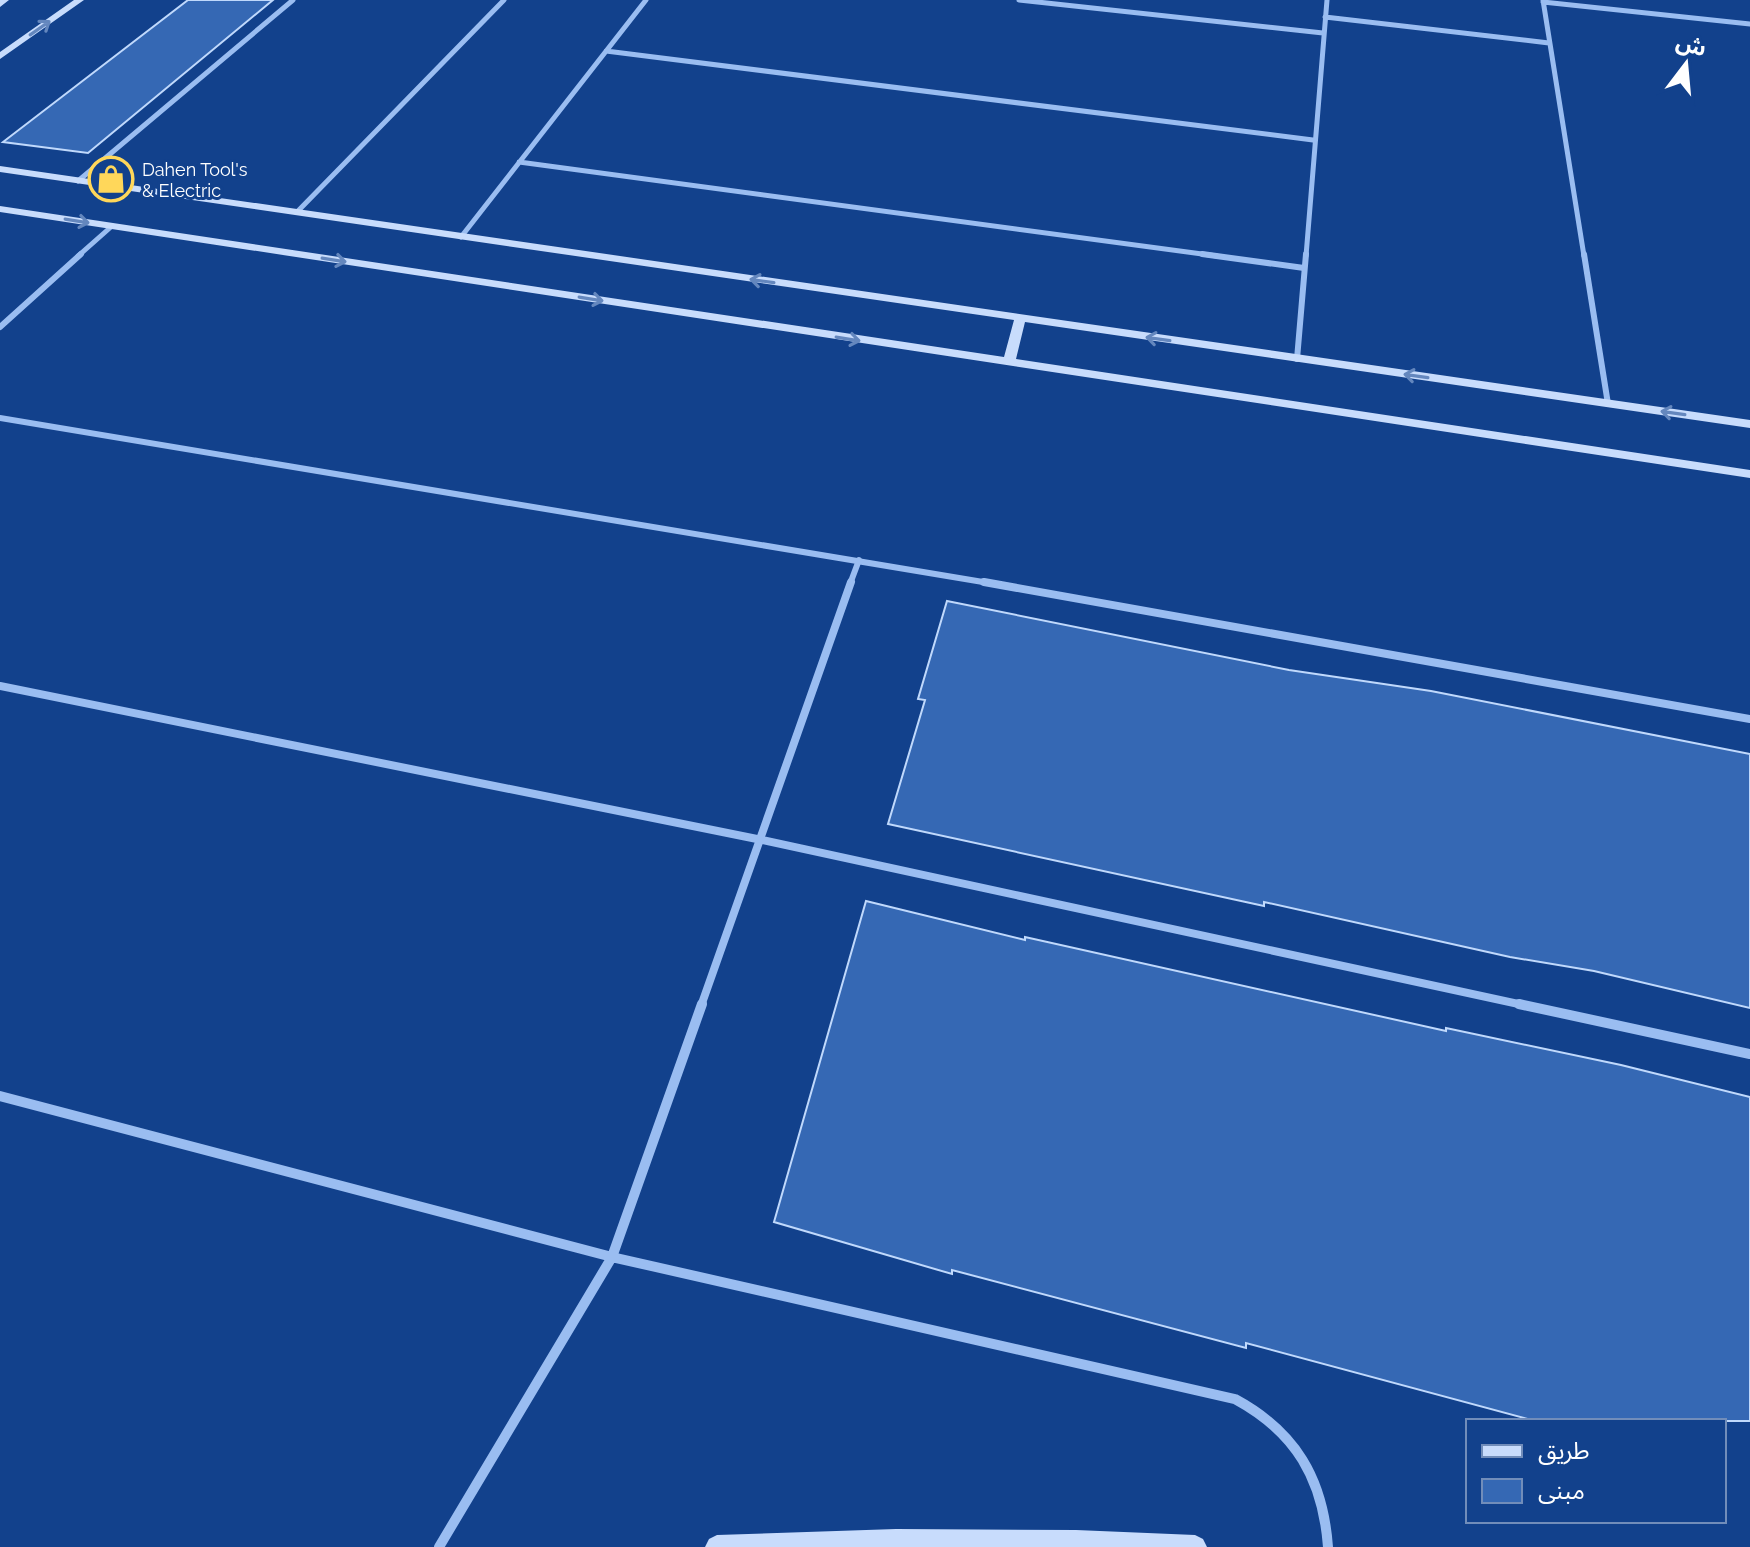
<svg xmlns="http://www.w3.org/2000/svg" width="1750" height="1547" viewBox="0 0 1750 1547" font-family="Raleway,'Noto Sans Arabic',sans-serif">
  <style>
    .building { fill: #3568b4; stroke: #c0d9fc; stroke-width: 2 }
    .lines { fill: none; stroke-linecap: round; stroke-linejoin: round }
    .street-far3 { stroke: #9abdf1; stroke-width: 5 }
    .street-far2 { stroke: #9abdf1; stroke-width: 6 }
    .street-far1 { stroke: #9abdf1; stroke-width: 8 }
    .street { stroke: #9abdf1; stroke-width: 10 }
    .secondary { fill: #c8dcfc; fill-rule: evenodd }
    .oneway { stroke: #6487be }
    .labels { text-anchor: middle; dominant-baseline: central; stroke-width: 6; stroke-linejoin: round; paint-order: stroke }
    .far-poi-label { font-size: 18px; fill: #fff; stroke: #12418c; text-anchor: start }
  </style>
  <rect width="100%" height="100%" fill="#12418c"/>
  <path class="building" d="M188,0H273L88,153L3,142Z
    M947,601L1289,670L1431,691L1750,754V1008L1594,971L1510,957L1264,902V906L888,824L925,700L918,699Z
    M866,901L1025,940V937L1446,1031V1028L1621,1065L1750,1097V1421H1535L1246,1343V1348L952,1270V1274L774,1222Z"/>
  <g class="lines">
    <path class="street-far3" d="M1019,0L1323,33
      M1543,0L1584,256
      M1543,2L1750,24
      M1325,17L1549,43
      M606,51L1313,140
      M519,162L1217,256
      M78,181L293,0
      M297,212L504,0
      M461,237L646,0
      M78,256L112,226
      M1306,256L1327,0"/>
    <path class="street-far2" d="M1202,254L1304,268
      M1584,254L1608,404
      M0,327L81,254
      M1297,359L1306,254
      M0,418L995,584
      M850,584L859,560"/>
    <path class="street-far1" d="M984,582L1750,719
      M0,686L762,840L1528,1006
      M701,1006L851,582"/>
    <path class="street" d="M1519,1004L1750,1054
      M0,1096L612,1257L1235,1399C1296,1432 1323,1479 1328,1547
      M439,1547L612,1257L702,1004"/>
    <path class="secondary" d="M0,0H9L0,7Z
      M74,0H84L0,59V52Z
      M0,166L1750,420V428L1025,322L1016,359L1750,470V478L0,212V206L1004,357L1014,320L0,172Z
      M896,1529L1076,1530L1195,1535L1203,1539L1207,1547H705L709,1539L717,1535Z"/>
  </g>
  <defs><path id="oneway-shaft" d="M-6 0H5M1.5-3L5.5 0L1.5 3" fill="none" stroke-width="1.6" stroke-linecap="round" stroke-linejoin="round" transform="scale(2)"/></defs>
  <g class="oneway">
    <use href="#oneway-shaft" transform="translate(40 28) rotate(-35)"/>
    <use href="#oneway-shaft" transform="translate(77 221) rotate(9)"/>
    <use href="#oneway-shaft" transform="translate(334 260) rotate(9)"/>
    <use href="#oneway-shaft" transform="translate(762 281) rotate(-172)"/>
    <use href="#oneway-shaft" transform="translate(591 299) rotate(9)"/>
    <use href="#oneway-shaft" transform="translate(848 339) rotate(9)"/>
    <use href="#oneway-shaft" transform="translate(1158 339) rotate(-172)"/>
    <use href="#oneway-shaft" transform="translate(1416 376) rotate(-172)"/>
    <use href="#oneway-shaft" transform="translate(1673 413) rotate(-172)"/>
  </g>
  <defs>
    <g id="shop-ring" transform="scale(2.3)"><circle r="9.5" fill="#12418c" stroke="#ffd75a" stroke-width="1.5"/><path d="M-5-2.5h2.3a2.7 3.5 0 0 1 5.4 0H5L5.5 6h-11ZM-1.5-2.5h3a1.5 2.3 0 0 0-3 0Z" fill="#ffd75a"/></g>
  </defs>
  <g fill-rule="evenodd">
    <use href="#shop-ring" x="111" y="179"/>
  </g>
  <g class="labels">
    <g class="far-poi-label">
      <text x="142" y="169">Dahen Tool's<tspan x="142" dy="21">&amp; Electric</tspan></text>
    </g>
  </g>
  <rect x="1466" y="1419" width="260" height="104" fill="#12418c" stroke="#718dba" stroke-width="2"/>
  <rect x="1482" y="1445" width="40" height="12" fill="#c8dcfc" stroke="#718dba" stroke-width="2"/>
  <text x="1538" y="1459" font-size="24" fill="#ffffff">طريق</text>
  <rect x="1482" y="1479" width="40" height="24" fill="#3568b4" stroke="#718dba" stroke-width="2"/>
  <text x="1538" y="1499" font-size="24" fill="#ffffff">مبنى</text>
  <g transform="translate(1686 64) rotate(16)" stroke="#12418c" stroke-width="6" paint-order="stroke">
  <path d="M0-6L14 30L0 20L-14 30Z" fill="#ffffff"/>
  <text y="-12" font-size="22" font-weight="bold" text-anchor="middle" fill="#ffffff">ش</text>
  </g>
</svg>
